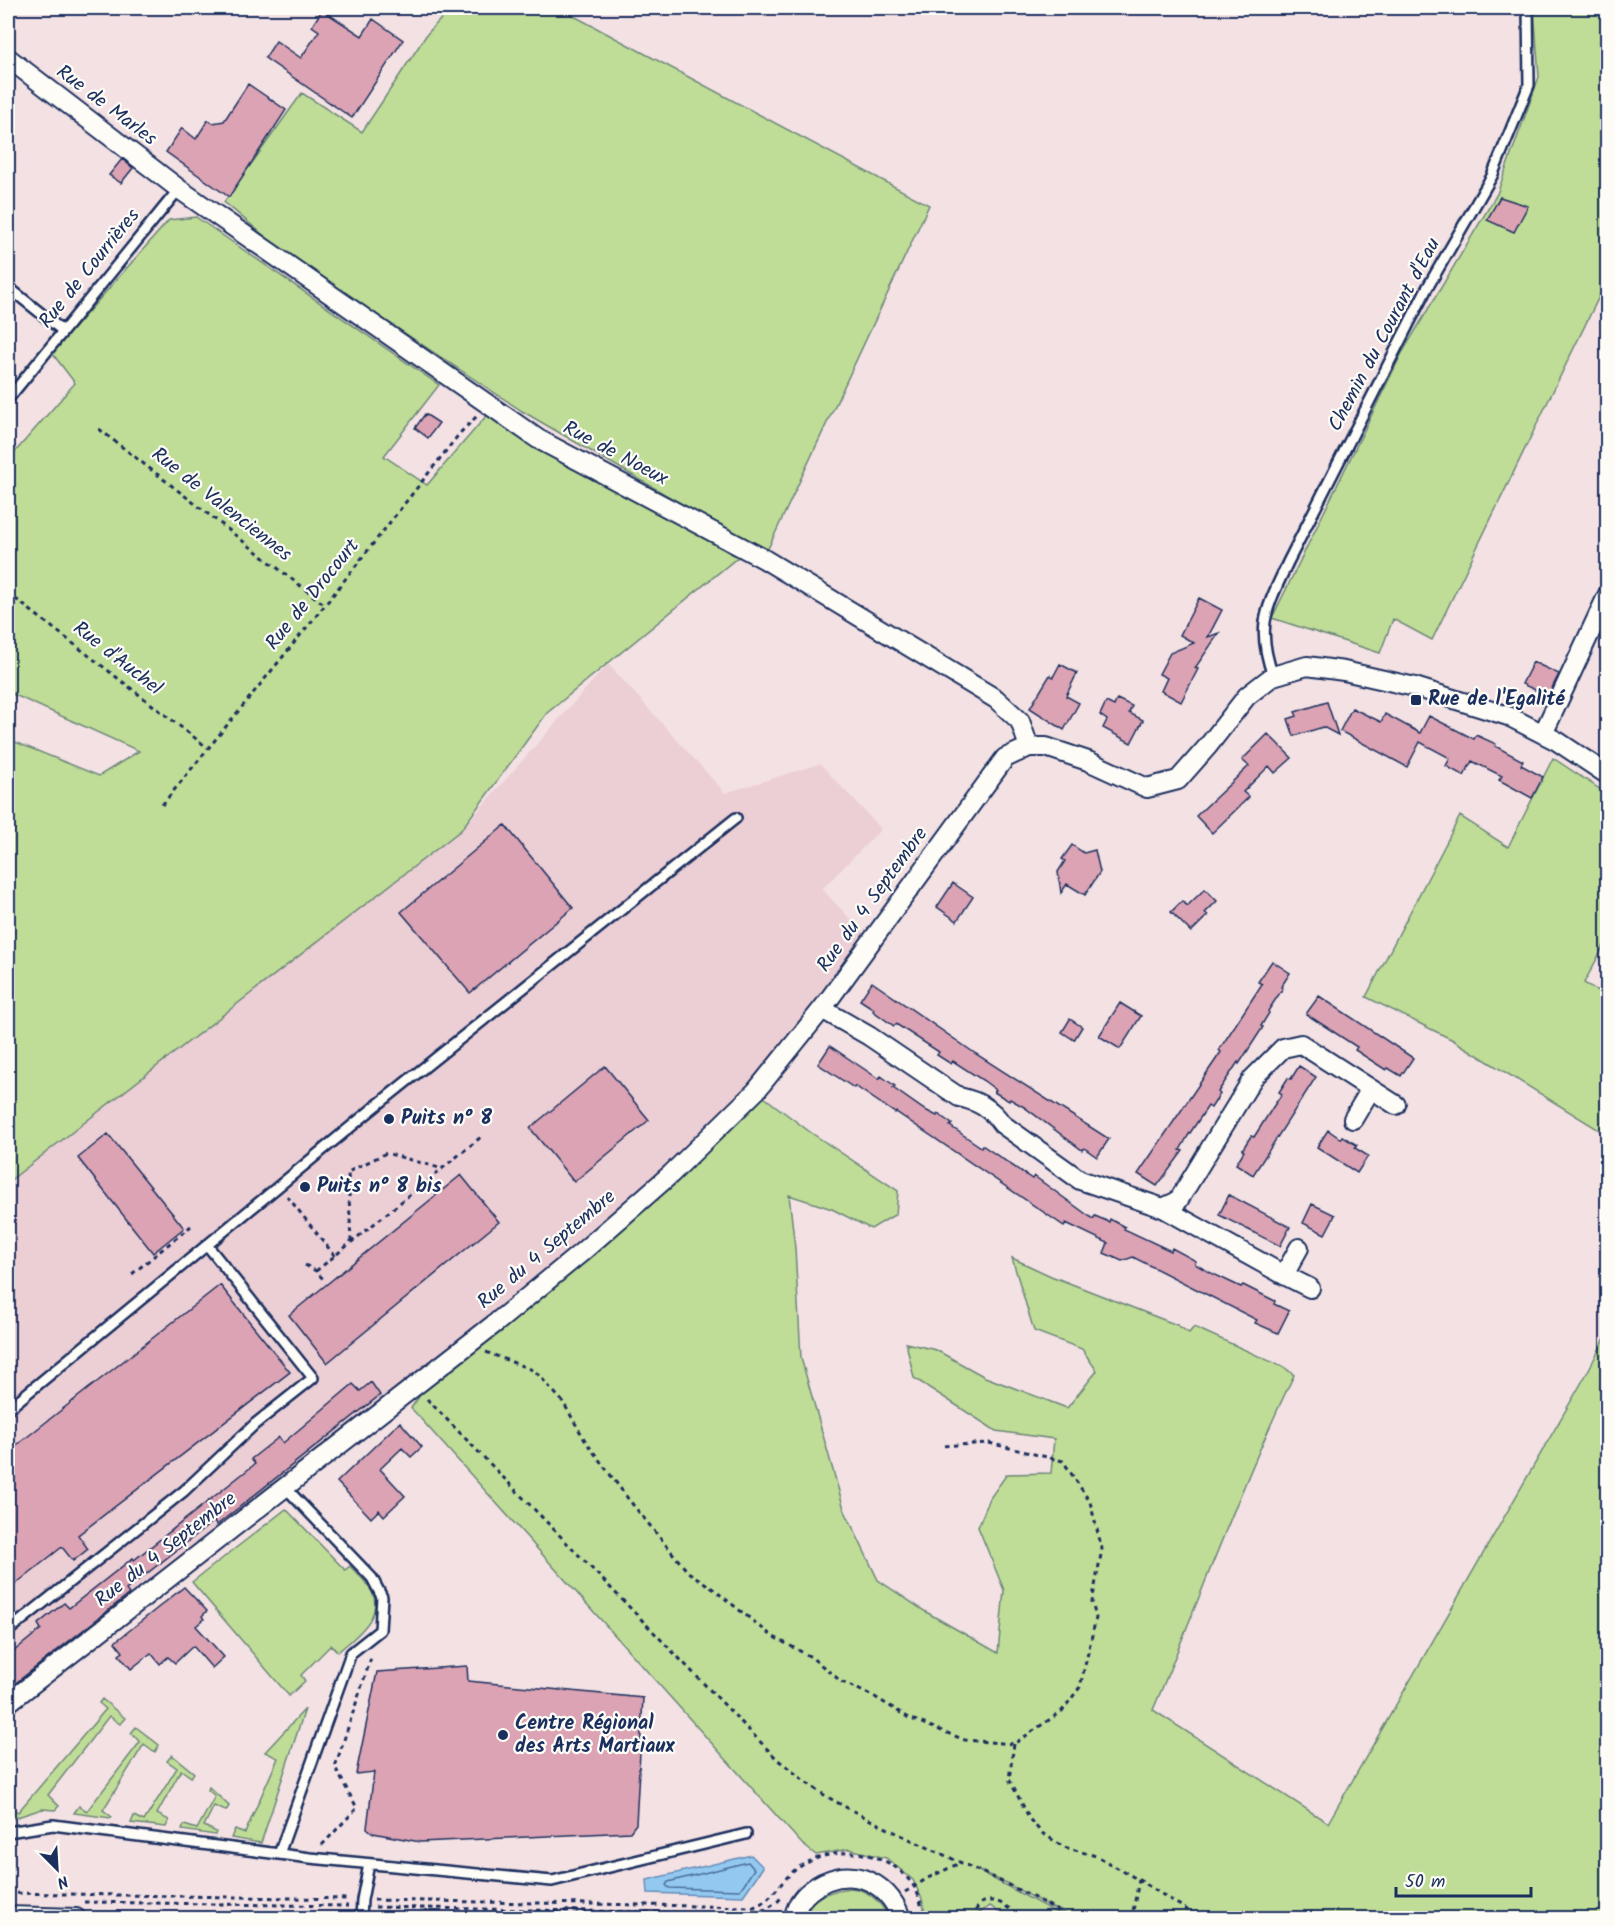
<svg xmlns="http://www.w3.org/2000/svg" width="1615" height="1926" viewBox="0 0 1615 1926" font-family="Kalam,sans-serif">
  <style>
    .built { fill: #ecced5 }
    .green { fill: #bfdd96; stroke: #6d867a; stroke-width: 1.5 }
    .water { fill: #93c9f1; stroke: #638bb6; stroke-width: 1.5 }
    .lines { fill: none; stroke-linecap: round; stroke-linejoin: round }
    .shore { stroke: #4b6d99; stroke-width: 1.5 }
    .building { fill: #dba3b3; stroke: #1b2f5e; stroke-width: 1.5 }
    .lane-casing { stroke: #1b2f5e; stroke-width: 14 }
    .street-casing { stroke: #1b2f5e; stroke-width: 22 }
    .path { stroke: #1b2f5e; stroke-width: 3; stroke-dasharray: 4.5 4.5; stroke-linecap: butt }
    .lane { stroke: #fdfcf7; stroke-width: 9 }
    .street { stroke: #fdfcf7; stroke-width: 18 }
    .poi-dot { fill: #1b2f5e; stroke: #fdfcf7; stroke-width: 2 }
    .labels { text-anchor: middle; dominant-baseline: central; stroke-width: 4.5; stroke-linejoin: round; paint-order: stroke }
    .street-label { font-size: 20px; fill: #1b2f5e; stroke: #fdfcf7 }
    .poi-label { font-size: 20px; font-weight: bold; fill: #1b2f5e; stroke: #fdfcf7; text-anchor: start }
  </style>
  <rect width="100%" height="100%" fill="#f3e1e3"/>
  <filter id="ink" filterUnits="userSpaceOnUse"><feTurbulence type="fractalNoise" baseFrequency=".0167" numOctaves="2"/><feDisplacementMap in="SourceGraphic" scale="12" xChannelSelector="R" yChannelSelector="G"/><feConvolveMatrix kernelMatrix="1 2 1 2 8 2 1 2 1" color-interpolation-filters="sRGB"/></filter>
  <g filter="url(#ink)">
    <path class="built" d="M608,664L725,793L820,764L881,829L822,889L871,941L822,1009L671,1174L8,1703V1182L461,830Z"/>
    <path class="green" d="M451,8H559L929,205L766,553L522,411L287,255L224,202L302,93L362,132L427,34Z
      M1534,8H1607V280L1432,640L1393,619L1380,653L1272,618L1402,353L1497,194L1539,77Z
      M196,217L439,385L384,456L427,485L488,414L554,455L738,557L547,713L461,830L8,1182V739L99,776L139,751L8,692V460L75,383L52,353L169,220Z
      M1553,758L1607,794V940L1584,983L1607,996V1135L1453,1040L1366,997L1460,816L1508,847Z
      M756,1091L810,1132L898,1191L896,1214L871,1229L832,1209L789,1195L795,1248L801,1358L844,1509L878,1580L926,1612L998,1653L1004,1590L978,1527L990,1498L1007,1474L1051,1473L1054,1439L996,1431L914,1378L906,1343L936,1350L985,1377L1067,1408L1097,1371L1082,1349L1034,1331L1012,1258L1051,1276L1177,1325L1189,1333L1194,1327L1285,1368L1294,1375C1241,1484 1200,1599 1153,1710L1328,1823L1586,1375L1607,1334V1918H1071L1006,1883L975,1869L1066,1918H1007L990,1906L979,1913L978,1918H926L922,1899L913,1880L886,1858L849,1849L816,1855L802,1844L411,1408L433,1377Z
      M286,1509L345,1570L350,1566C356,1573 364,1579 369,1587C388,1614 356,1636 338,1652L331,1645L301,1675L305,1681L289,1696L192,1582Z
      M102,1699L125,1718L120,1724L109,1716L48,1795L59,1806L55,1810L42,1809L8,1820V1807L9,1806L18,1812L106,1709L99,1703Z
      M305,1709L261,1843L231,1838L235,1829L245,1833L278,1758L265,1752Z
      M136,1727L159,1745L155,1752L144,1744L103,1810L112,1817L111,1818L74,1813L79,1806L87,1811L140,1742L131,1733Z
      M172,1755L194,1773L191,1777L181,1770L157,1814L169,1820L166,1827L131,1823L134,1816L144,1821L177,1768L167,1761Z
      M209,1787L229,1806L226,1811L214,1806L204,1826L216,1832L215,1835L182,1830L184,1825L197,1829L215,1796L208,1790Z
      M849,1888C868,1889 881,1902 889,1918H808C806,1896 832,1891 849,1888Z"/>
    <path class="water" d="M751,1855L763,1867L743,1896L648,1893L647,1880Z"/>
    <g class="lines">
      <path class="shore" d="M748,1862L754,1869L740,1890L669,1888L666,1885L668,1882Z"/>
    </g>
    <path class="building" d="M322,10L362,36L373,19L403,40L352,118L265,58L276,41L301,58L319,31L312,26Z
      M248,84L286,110L229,197L166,152L182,128L196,139L208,120L213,123L224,121Z
      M122,159L133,168L121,183L109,175Z
      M1500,197L1528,206L1514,232L1487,220Z
      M425,414L439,423L428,438L415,428Z
      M1199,598L1222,610L1208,637L1219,633L1195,668L1198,669L1181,702L1161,691L1167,678L1159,674L1170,653L1194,643L1180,635Z
      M1533,662L1559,674L1548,696L1522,684Z
      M1060,664L1077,673L1066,696L1079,703L1064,730L1030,708L1050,675L1053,677Z
      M1117,699L1132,706L1129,713L1143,720L1131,743L1103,728L1107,720L1100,715L1106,702L1114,706Z
      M1327,702L1338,735L1323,727L1294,736L1288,719L1297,716L1295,712Z
      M1352,708L1381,722L1385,714L1420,733L1429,716L1474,739L1476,735L1496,744L1495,746L1523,761L1521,765L1543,777L1532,798L1499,780L1502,776L1472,761L1464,776L1446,766L1450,758L1420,742L1407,767L1340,731Z
      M1268,734L1292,758L1275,773L1269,766L1243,792L1249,797L1212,833L1196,816L1249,766L1242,760Z
      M505,825L573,908L470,993L401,912Z
      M1072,845L1084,853L1095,850L1100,872L1085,895L1067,884L1061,893L1058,872L1065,861L1062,859Z
      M953,883L973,897L957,921L937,907Z
      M1205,889L1217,901L1205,913L1208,915L1191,932L1171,912L1182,901L1187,906Z
      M1272,961L1290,973L1281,987L1283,988L1268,1011L1269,1013L1261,1026L1263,1027L1239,1064L1238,1062L1218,1092L1220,1094L1211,1108L1208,1106L1188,1136L1180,1150L1183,1151L1157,1186L1138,1174L1221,1052L1219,1050L1262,984L1258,982Z
      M872,982L976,1054L1109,1139L1097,1157L1084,1148L1082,1150L1024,1107L1010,1099L1009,1101L994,1092L996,1090L984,1081L953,1061L951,1064L937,1055L939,1052L896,1024L894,1026L873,1011L874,1009L860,1000Z
      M1319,996L1413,1058L1401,1076L1388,1068L1386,1070L1355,1050L1357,1047L1306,1014Z
      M1120,1003L1141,1016L1120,1049L1099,1036Z
      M1070,1019L1082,1027L1074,1040L1062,1032Z
      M830,1046L879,1079L881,1076L895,1086L893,1088L923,1109L937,1116L938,1114L952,1124L950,1126L981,1147L982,1145L1032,1179L1034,1176L1093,1219L1095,1216L1109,1222L1110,1219L1125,1227L1124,1229L1171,1251L1172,1248L1196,1261L1195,1264L1209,1272L1241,1287L1243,1285L1275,1301L1274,1304L1289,1311L1278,1333L1255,1323L1257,1320L1133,1257L1122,1261L1104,1253L1108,1243L1066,1223L1064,1226L896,1112L895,1113L855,1086L854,1088L818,1064Z
      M605,1066L649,1120L574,1182L530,1128Z
      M1299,1066L1316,1077L1253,1175L1236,1164L1244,1151L1242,1150L1251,1136L1254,1137L1273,1107L1282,1094L1279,1092L1288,1078L1291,1079Z
      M1328,1130L1341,1139L1342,1136L1350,1141L1357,1145L1355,1148L1368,1156L1357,1173L1317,1147Z
      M108,1134L184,1228L153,1253L78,1158Z
      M461,1175L499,1222L327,1363L289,1315Z
      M1229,1195L1290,1227L1280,1246L1219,1215Z
      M1312,1204L1335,1215L1325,1234L1303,1223Z
      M220,1285L290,1372L78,1535L88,1549L73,1561L62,1547L8,1590V1452Z
      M371,1382L380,1395L217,1525L214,1521L126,1590L129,1594L8,1689V1656L41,1629L38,1624L64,1603L69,1608L133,1558L134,1560L255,1464L251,1459L279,1437L283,1443L353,1384L360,1391Z
      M400,1422L422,1447L411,1457L402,1448L380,1469L405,1496L384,1516L379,1510L371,1518L337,1482Z
      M184,1587L207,1611L202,1616L204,1619L196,1626L224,1657L212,1668L193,1646L175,1663L168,1657L160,1664L151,1653L131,1669L119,1655L123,1652L115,1642Z
      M467,1666L468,1681L643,1698L636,1824L630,1832L420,1842L373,1833L367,1828L374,1772L356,1774L377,1672Z"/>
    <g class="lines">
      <g class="lane-casing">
        <path id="lane" d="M8,287L63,331
          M8,399L179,189
          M1273,676C1255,625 1267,608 1288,562L1426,290L1492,176L1529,85L1528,8
          M8,1409L376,1106L736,818
          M8,1631L184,1491L255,1424L313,1378L207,1245
          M8,1832L53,1825L310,1858L552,1881L746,1834
          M279,1854L351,1653L380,1630L382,1597L372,1578L284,1486
          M361,1918L362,1900L369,1864"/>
      </g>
      <g class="street-casing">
        <path id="street" d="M8,58L179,189L538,439L764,559L996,699L1020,721L1029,747
          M1543,734L1608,594
          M822,1009L869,1036L959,1097C977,1101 991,1108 1002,1124L1080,1180L1163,1208L1284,1275L1310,1288
          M1353,1119L1371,1089
          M1163,1208L1178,1201L1253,1078L1283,1048L1301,1044L1396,1105
          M1284,1275L1299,1248
          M8,1703L497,1322L582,1252L671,1174L756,1091L822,1009L1005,758L1029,747H1046L1088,761L1147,788L1178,780L1208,746L1247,696L1273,676L1307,666L1344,671L1415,687L1508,716L1557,741L1608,775
          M8,1916L76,1918
          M794,1918C795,1908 802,1897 810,1891C845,1863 887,1878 901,1918"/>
      </g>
      <path class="path" d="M99,429L325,605
        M8,593L208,748
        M162,805L325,605L460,433L477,416
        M8,947L10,955L8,960
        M287,1196L335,1256
        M351,1242L348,1172L386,1153L443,1169
        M305,1265L316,1271L323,1279
        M316,1271L481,1137
        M132,1274L191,1226
        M486,1352L535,1371L563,1402L586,1442L629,1500L688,1572L708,1585L772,1636L811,1657L842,1682L875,1697L909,1718L965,1740L1014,1744L1062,1711L1080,1687L1096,1618L1092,1602L1102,1549L1090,1502L1063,1461L989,1443L942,1446
        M427,1399L778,1760C794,1772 809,1786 826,1796C905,1842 992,1872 1071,1918
        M1014,1744L1009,1779L1031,1821L1042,1833L1064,1847L1096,1856L1139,1880L1200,1918
        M322,1845L357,1808L335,1767L372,1655
        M905,1892L928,1878L962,1862
        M8,1893L349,1899
        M374,1900L754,1907C773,1899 780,1882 795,1870C832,1843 889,1847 915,1888C920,1897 922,1909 925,1918
        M84,1902L348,1906
        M375,1907L734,1914C752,1913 769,1912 781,1898
        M970,1918L981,1903C998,1896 1008,1908 1020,1918
        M1129,1918L1133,1911L1139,1880"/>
      <use href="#lane" class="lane"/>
      <use href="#street" class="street"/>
    </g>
  </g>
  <g class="poi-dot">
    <rect x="1410" y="694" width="12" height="12" rx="3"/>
    <circle cx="389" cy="1119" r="6"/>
    <circle cx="305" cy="1187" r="6"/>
    <circle cx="503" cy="1735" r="6"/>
  </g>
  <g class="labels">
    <g class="street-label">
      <text transform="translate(106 106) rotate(37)">Rue de Marles</text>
      <text transform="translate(90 269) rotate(-51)">Rue de Courrières</text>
      <text transform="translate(1385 335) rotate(-62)">Chemin du Courant d'Eau</text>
      <text transform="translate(615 454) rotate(28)">Rue de Noeux</text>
      <text transform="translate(221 505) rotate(38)">Rue de Valenciennes</text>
      <text transform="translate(313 595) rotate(-51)">Rue de Drocourt</text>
      <text transform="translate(117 659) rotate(38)">Rue d'Auchel</text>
      <text transform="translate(873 900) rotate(-54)">Rue du 4 Septembre</text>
      <text transform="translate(547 1250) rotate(-40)">Rue du 4 Septembre</text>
      <text transform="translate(166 1550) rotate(-38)">Rue du 4 Septembre</text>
    </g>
    <g class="poi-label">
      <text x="1428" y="700">Rue de l'Egalité</text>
      <text x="401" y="1119">Puits n° 8</text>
      <text x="317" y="1187">Puits n° 8 bis</text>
      <text x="515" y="1724">Centre Régional<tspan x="515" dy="23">des Arts Martiaux</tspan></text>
    </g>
  </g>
  <rect width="1615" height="1926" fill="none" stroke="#fdfcf7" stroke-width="30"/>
  <rect x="15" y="15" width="1585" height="1896" fill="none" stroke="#1b2f5e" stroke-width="2" filter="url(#ink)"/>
  <g transform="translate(57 1869) rotate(156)" stroke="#fdfcf7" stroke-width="4.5" paint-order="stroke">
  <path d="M0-4.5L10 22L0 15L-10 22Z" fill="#1b2f5e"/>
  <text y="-9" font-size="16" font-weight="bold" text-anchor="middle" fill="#1b2f5e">N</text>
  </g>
  <path d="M1396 1887v9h135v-9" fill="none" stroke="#1b2f5e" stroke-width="3"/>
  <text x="1405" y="1887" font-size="18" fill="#1b2f5e" stroke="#fdfcf7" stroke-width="4.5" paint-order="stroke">50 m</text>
</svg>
